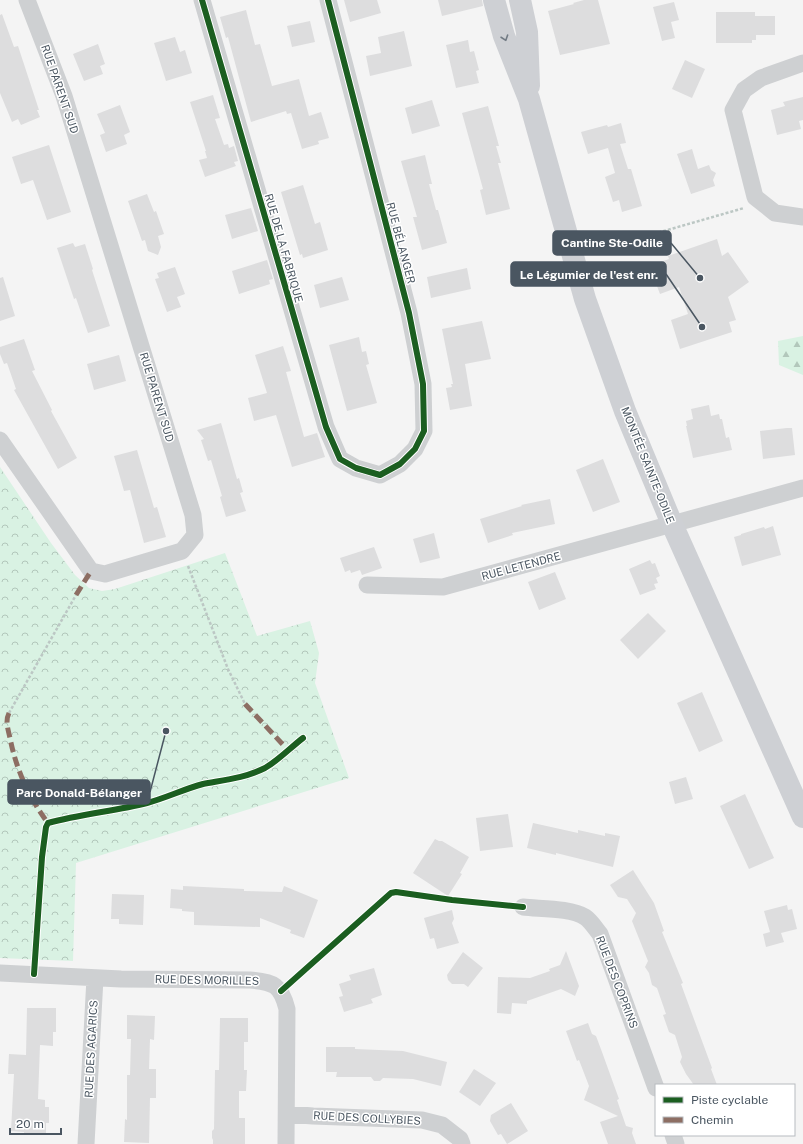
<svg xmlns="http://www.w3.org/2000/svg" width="803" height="1144" viewBox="0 0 803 1144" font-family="'Public Sans',sans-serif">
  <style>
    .forest { fill: url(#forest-firs) }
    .park { fill: url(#park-crowns) }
    .building { fill: #ddddde }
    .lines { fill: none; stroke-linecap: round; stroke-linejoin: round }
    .path { stroke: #bcc7c4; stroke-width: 2.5; stroke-dasharray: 3 2; stroke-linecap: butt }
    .minor { stroke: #ced0d2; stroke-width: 17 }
    .secondary { stroke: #ced0d4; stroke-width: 22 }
    .quiet { stroke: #8d6e63; stroke-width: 5; stroke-dasharray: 10 5; stroke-linecap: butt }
    .cycleway-casing { stroke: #fff; stroke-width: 8 }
    .cycleway { stroke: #1b5e20; stroke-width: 6 }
    .oneway { stroke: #727b84 }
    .labels { text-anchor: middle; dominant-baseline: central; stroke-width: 3; stroke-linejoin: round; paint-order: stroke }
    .street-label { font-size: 11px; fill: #4a5661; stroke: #fff }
    .leader { fill: none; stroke: #4a5661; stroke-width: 1.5 }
    .callout-dot { fill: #4a5661; stroke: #fff; stroke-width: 1.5 }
    .callout { fill: #4a5661; stroke: #4a5661; stroke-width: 1.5 }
    .callout-label { font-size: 12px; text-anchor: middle; font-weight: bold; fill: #fff }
  </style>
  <defs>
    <pattern id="forest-firs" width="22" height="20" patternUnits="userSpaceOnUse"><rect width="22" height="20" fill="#d9f2e3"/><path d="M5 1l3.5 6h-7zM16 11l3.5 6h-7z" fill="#b2c7bb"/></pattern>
    <pattern id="park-crowns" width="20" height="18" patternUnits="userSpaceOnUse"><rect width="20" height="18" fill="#d9f2e3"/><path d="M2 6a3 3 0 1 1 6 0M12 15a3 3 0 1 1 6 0" fill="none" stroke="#b2c7bb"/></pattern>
  </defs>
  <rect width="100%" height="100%" fill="#f4f4f4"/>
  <path class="forest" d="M803,336V375L779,365L778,341Z"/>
  <path class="park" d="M0,467L51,543L75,575L89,588L102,591L115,589L225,553L257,636L310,621L319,653L315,683L349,778L76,863L73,961L0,958Z"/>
  <path class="building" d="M344,0H377L381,13L350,22Z
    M438,0H482L483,6L442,16Z
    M584,0H598L610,44L560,55L548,11L574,4L573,3Z
    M674,2L679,20L671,22L675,38L662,41L653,7Z
    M246,10L255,45L260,44L272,86L299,79L309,116L321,112L329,138L318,141L319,144L302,149L291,113L287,114L286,111L251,122L228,37L226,38L220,17Z
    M716,12H755V16H775V35H756V40H752V43H716Z
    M2,14L14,47L18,46L39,110H37L40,117L21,125L18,119L12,122L0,93V15Z
    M310,21L315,42L292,47L287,26Z
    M404,31L412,66L370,76L366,56L381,53L378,37Z
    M175,37L180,52L185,50L192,73L166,81L154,43Z
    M468,40L470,52L474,51L479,70L476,71L479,83L456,88L446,45Z
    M98,44L105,64L100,66L103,74L84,81L73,54Z
    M685,60L705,69L692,98L672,89Z
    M213,95L220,118L215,119L224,145L228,144L229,148L234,146L238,161L234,162L236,166L205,177L199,160L207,158L205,151H206L190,102Z
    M803,97V120L799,121L801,129L777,135L771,110L785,106L783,102Z
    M432,100L440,126L412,134L405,108Z
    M120,105L130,132L124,135L127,144L106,152L100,135L105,133L97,114Z
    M488,106L499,146H496L501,163H498L510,209L486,215L480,190L483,189L462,113Z
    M621,123L626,143L620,144L628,169H631L642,206L622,212L619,200L613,202L605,177L615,173L608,148L588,154L581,132L607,125L608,127Z
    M49,145L71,212L47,220L33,180L21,184L12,157Z
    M692,149L698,169L709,165L711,170L716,173L713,180L715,186L691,194L677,154Z
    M425,155L432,184H429L436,210H438L447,243L422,250L413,217H417L401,161Z
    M303,185L315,224L320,222L328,250L303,258L302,254L300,255L281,192Z
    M147,194L154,212L156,211L164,234L158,236L161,247L158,255L148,251L145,240L142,241L128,201Z
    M251,208L258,231L232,239L225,215Z
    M717,239L722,256L728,252L749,282L728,297L736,320L729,322L732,332L680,349L671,320L688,314L679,287L660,294L652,273L660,270L658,263L669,259L668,256Z
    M73,243L75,247L85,244L93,269L92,270L110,326L88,333L76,298L74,299L57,248Z
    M267,260L273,279L269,280L270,284L239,294L232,271Z
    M175,267L185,294L177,297L181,307L167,312L155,279L159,278L157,273Z
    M467,268L471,289L431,298L427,277Z
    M3,277L15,316L0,321V278Z
    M342,277L349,300L320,308L314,285Z
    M482,321L491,359L465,364L472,406L450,410L446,388L452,387L451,384H453L442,329Z
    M359,337L362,352L366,351L369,364L366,365L377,403L347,411L329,345Z
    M24,339L35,370L32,371L52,410L51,411L77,458L58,469L14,390L16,389L7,363L4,364L0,354V347Z
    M283,346L291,371L286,372L304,437L317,433L325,457L292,467L276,415L254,421L248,398L267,393L255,355Z
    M119,355L126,381L94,390L87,364Z
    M709,405L711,416L719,414L720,419H722L726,438L729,437L732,450L693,458L686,426H687L686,421L693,419L691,409Z
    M221,423L237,479L239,478L243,492L240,493L246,511L226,517L220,497L222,496L211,460L208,461L201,440L204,439L197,430Z
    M787,428H792L795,455L763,459L760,431Z
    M137,450L154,508L157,507L166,537L144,543L130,490L124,491L114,456Z
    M603,459L620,502L593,512L576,470Z
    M550,499L555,524L512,533L513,535L488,543L480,519L522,506L521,505Z
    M773,526L781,555L742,566L734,537L741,535V534L764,527L765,529Z
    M434,533L440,558L420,563L413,539Z
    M374,547L382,568L362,575L360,570L351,573L350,570L345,572L340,558Z
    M650,560L652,564L655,563L660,576L656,578L658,583L654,584L656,589L640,595L629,569Z
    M555,572L566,599L539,610L528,582Z
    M648,613L666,631L638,659L620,640Z
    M702,692L723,741L699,752L677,703Z
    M686,777L693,799L675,804L669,782Z
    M745,794L774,858L749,869L720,806Z
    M508,814L513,847L480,851L476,818Z
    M533,823L578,833V830L605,836V833L620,836L613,867L556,853V855L527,848Z
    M435,839L439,841H442L469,857L460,873L462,874L448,896L413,873Z
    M633,870L654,903L664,931L662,932L683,983L681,984L712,1068L711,1069L717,1085H694L686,1074L680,1062L682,1057L675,1035L669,1032L663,1015L666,1014L657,988L652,985L649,973L645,967L648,961L632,921L636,913L627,899L618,897L610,885Z
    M183,886L244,889V891L282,892L284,886L318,900L304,938L290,933L291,930L260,918V927L194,925V912L182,911V909L170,908L171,889L183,890Z
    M112,894L144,895L143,925L119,924V919H111Z
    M787,905L788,910L792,909L797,929L781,933L784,942L766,947L763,934L770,932L764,911Z
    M452,910L454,919L452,923L459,943L437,949L434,938L430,939L424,918Z
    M566,951L579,986L575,996L561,989L527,1001V1004L512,1003L511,1014L497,1013L498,977L530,978L550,971L549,969L560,965Z
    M463,952L483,968L468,987L464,984H452L448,980L447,975Z
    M374,968L382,995L371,999L373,1003L344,1012L339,997L343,996L339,984L351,980L349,975Z
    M27,1008H56V1032H53V1046L40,1045L38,1099L45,1100V1107H49V1123H46V1135H24V1132L11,1131L14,1074H8L9,1054L26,1055Z
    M127,1015L155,1016L154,1040L150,1039L149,1069H156V1098H150L149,1143L124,1142L125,1119L127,1120V1075H130L131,1039H127Z
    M220,1018H248V1042H244V1070H247L246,1091H239V1118H245V1144H213V1140L212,1138V1131L214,1129L215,1070H219Z
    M588,1023L592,1034L596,1036L602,1052L619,1099L617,1100L626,1126L633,1128L632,1133L636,1144H608L600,1122L618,1116L584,1100L589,1086L579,1060L577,1061L566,1031Z
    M326,1047H355V1049L403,1051L447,1062L441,1086L413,1079L383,1078L380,1081H374L371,1077H336L337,1072H326Z
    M474,1069L496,1083L480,1106L459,1092Z
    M511,1103L528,1131L507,1144L501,1134L498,1135L490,1121L491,1115Z"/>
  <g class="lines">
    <path class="path" d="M591,252L744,208
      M188,566L228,669L245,704
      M9,713L76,595"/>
    <path class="minor" d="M202,0L326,427L340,459L356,468L380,475L400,464L415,449L424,431L423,384L409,313L328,0
      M803,63L761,78L744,90L733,110L755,197L775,213L803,217
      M0,440L91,571L105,574L182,551L195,535L193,515L64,96L27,0
      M367,585L443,587L803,488
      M523,907C540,909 571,908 585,917C591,921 595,928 600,934L656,1088
      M0,973L121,979L250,980C274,982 281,985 287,1009L286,1144
      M287,1114L313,1116L422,1120L442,1125L460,1139L462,1144
      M673,1135L676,1144
      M86,1144L95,978"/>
    <path class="secondary" d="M494,0L504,36L529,99L585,299L625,411L672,524L803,817
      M520,0L527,32L529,86"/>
    <path class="quiet" d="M76,595L91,571
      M245,704L288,750
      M9,713C5,721 8,729 10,738C16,769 29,798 48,823"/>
    <g class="cycleway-casing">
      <path id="cycleway" d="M202,0L326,427L340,459L356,468L380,475L400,464L415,449L424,431L423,384L409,313L328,0
        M34,974L42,857L46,827L48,823C81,814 115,811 147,803C166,798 184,789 203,784C224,780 245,778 265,768C279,760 290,748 303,738
        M281,991L391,893L396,892L452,900L523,907"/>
    </g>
    <use href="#cycleway" class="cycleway"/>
  </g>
  <defs><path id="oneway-chevron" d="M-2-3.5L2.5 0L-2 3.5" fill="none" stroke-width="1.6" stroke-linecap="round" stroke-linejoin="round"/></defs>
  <use class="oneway" href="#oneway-chevron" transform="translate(505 38) rotate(71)"/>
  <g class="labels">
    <g class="street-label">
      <text transform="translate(60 89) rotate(71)">RUE PARENT SUD</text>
      <text transform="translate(401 243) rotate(75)">RUE BÉLANGER</text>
      <text transform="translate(284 248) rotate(74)">RUE DE LA FABRIQUE</text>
      <text transform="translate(157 397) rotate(73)">RUE PARENT SUD</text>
      <text transform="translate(648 465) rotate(68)">MONTÉE SAINTE-ODILE</text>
      <text transform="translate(521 566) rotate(-15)">RUE LETENDRE</text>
      <text transform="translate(207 980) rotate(1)">RUE DES MORILLES</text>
      <text transform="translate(617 982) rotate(69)">RUE DES COPRINS</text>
      <text transform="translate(91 1049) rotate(-87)">RUE DES AGARICS</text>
      <text transform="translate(367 1118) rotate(3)">RUE DES COLLYBIES</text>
    </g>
  </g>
  <path class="leader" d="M700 278L671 243M702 327L666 274M166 731L150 792"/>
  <g class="callout-dot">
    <circle cx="700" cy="278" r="4"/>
    <circle cx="702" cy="327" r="4"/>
    <circle cx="166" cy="731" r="4"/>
  </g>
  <g class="callout">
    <rect x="553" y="231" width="118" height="24" rx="4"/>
    <rect x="511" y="262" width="155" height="24" rx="4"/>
    <rect x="8" y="780" width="142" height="24" rx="4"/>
  </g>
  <g class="callout-label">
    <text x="612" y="247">Cantine Ste-Odile</text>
    <text x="589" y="279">Le Légumier de l'est enr.</text>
    <text x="79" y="797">Parc Donald-Bélanger</text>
  </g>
  <rect x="655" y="1084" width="140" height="52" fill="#ffffff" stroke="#b7bbc0"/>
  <rect x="663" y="1097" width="20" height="6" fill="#1b5e20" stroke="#b7bbc0"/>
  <text x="691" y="1104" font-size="12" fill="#4a5661">Piste cyclable</text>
  <rect x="663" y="1117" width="20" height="6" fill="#8d6e63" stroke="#b7bbc0"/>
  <text x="691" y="1124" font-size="12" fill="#4a5661">Chemin</text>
  <path d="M10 1128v6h51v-6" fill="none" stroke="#4a5661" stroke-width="2"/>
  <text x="16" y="1128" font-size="12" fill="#4a5661" stroke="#ffffff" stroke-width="3" paint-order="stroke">20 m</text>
</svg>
